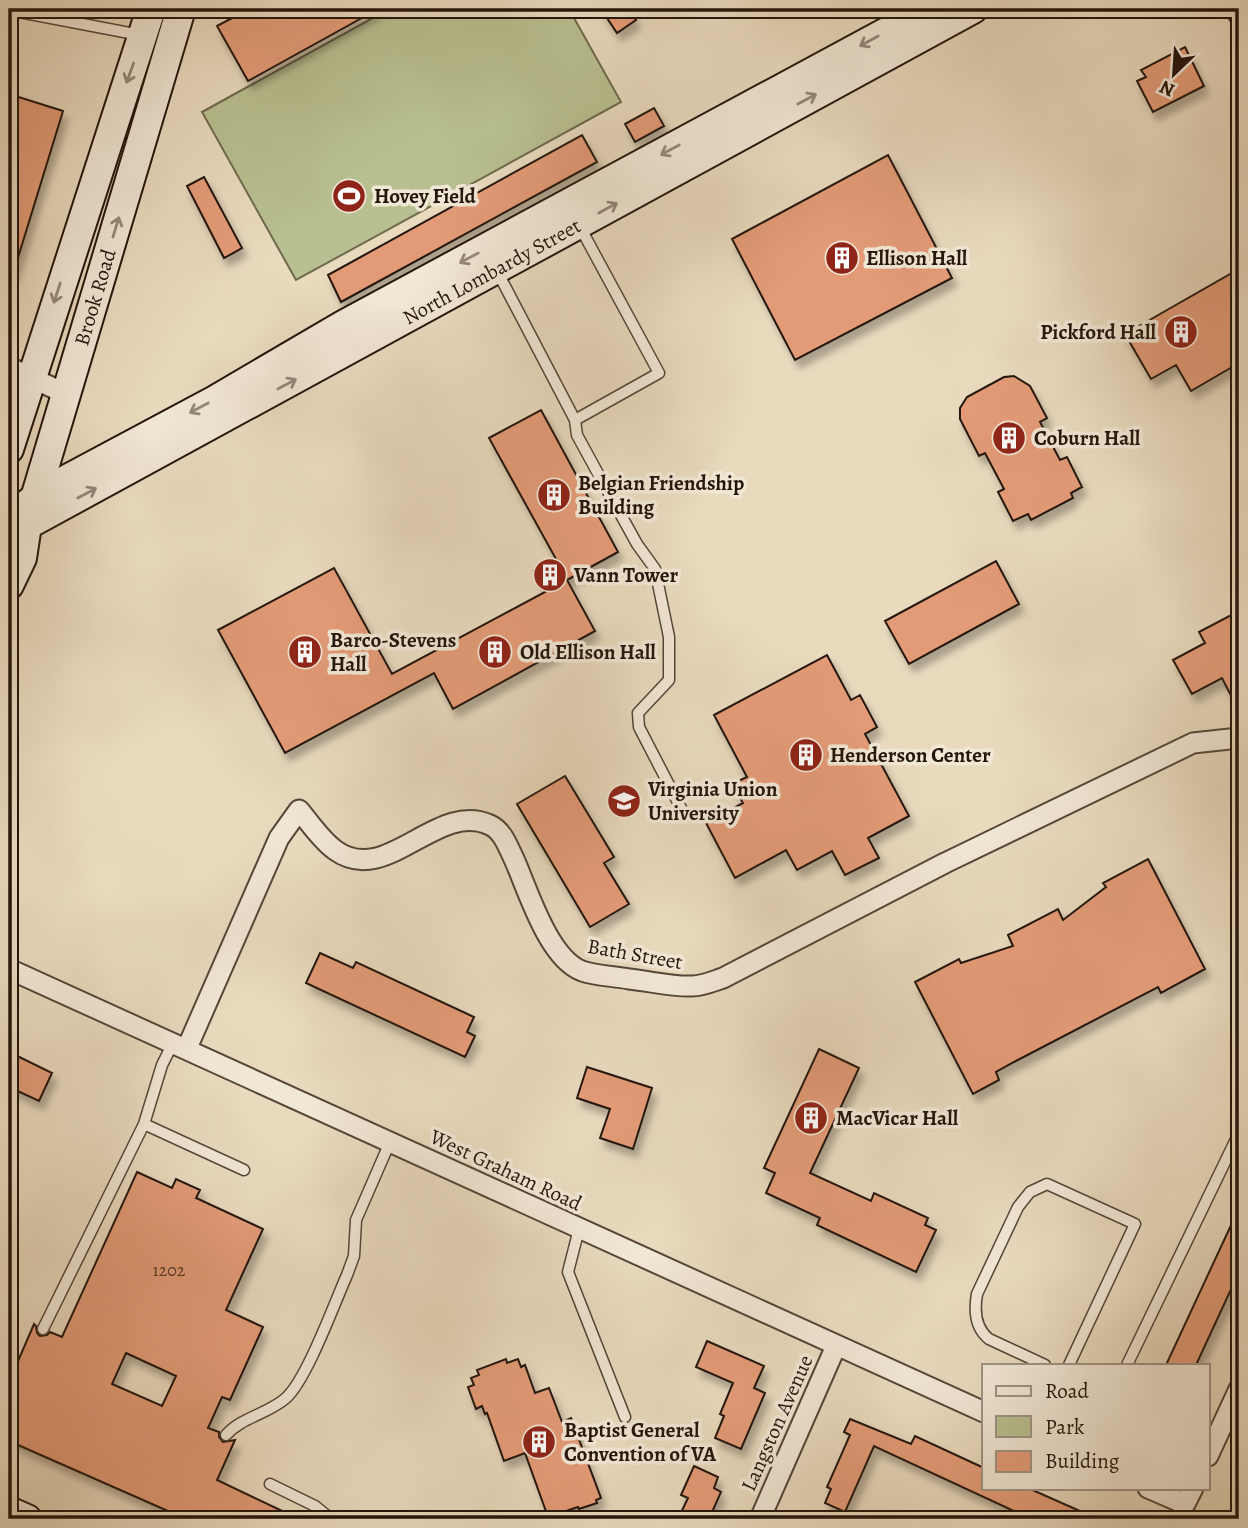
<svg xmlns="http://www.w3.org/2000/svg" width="1248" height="1528" viewBox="0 0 1248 1528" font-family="Alegreya,serif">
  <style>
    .green { fill: #b8bf90; stroke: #6e6a4e; stroke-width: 2 }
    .building { fill: #e39b77; stroke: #24150b; stroke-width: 2; fill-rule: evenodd; filter: url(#shadow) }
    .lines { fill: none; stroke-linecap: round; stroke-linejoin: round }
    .lane-casing { stroke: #554638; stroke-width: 13 }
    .street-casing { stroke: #554638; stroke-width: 23 }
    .secondary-casing { stroke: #24150b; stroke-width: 32 }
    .lane { stroke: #f1e7d5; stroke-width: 10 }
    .street { stroke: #f1e7d5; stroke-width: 19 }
    .secondary { stroke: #f1e7d5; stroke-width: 28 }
    .oneway { stroke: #95887a }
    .labels { text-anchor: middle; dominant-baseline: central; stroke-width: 7; stroke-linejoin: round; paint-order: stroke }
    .number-label { font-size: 18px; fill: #543626 }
    .poi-label { font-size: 21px; font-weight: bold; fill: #24150b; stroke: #f1e7d5; text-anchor: start }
    .street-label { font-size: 21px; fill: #24150b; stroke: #f1e7d5 }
  </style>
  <defs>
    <filter id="shadow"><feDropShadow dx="4.5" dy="8" stdDeviation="3.5" flood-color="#0004"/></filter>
  </defs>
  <rect width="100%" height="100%" fill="#e9dabe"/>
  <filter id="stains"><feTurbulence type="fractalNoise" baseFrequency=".00286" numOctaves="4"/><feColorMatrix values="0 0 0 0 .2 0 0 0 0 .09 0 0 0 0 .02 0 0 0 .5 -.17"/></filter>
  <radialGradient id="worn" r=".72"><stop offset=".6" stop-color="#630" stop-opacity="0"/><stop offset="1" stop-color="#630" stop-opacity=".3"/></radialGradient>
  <path class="green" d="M389,9H569L621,102L296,280L202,112Z"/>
  <path class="building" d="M249,9H378L248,81L217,26Z
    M601,9H629L636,20L617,33Z
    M1185,47L1204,86L1153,112L1137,81L1146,77L1141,70Z
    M9,94L63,111L13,274L9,273Z
    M654,108L664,126L635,142L625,124Z
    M582,135L597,162L341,302L328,275Z
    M888,155L952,278L795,360L732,239Z
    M204,177L242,248L224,258L187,186Z
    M1239,269V363L1191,391L1176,365L1151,379L1125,334Z
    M1014,376L1030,386L1047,418L1040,422L1060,460L1067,457L1082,487L1071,493L1073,498L1031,520L1028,514L1013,521L998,492L1004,489L985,453L979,456L960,419V408L967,397L1004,377Z
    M541,410L618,552L567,580L595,631L453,709L434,673L285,753L218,630L334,568L392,674L545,592L534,571L556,559L489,438Z
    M996,561L1019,604L909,664L885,621Z
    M1239,611V711L1222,678L1192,694L1173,660L1205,643L1199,632Z
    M827,655L851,700L860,695L877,727L865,734L909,816L868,838L879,858L845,875L832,851L797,870L786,850L735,878L706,823L743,803L732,784L747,777L714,715Z
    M565,776L614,857L604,863L629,904L590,927L517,804Z
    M1148,859L1205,969L1161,993L1158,987L1014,1062L996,1072L999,1080L973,1094L915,982L959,959L961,963L1013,946L1008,935L1058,909L1063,920L1106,887L1103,883Z
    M320,953L353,968L356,962L474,1017L467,1032L475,1036L465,1057L306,983Z
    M819,1049L859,1068L810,1173L871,1201L874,1193L928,1218L925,1225L936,1230L916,1272L817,1225L820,1218L766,1193L775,1173L764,1168Z
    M9,1052L52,1073L39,1101L9,1087Z
    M587,1067L652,1088L633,1149L600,1138L610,1109L577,1098Z
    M137,1172L172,1188L176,1179L200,1190L196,1198L263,1229L226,1310L263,1327L230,1400L222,1397L208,1428L219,1432V1437L223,1442L235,1440L217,1480L299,1519H186L9,1441V1382L34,1324L36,1326L37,1333L40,1336L47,1335L50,1332L62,1337ZM126,1353L176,1376L162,1406L112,1384Z
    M1239,1208V1272L1196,1365H1166Z
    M707,1341L764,1366L754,1388L765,1393L741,1449L715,1438L724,1416L720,1414L733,1383L696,1367Z
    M506,1359L507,1363L518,1359L521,1367L525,1365L535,1393L549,1388L562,1422L571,1418L601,1498L596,1500L597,1503L579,1509L578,1507L548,1517L525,1453L504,1461L487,1413L485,1414L482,1406L476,1409L468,1387L474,1385L471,1378L479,1375L477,1370Z
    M850,1419L911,1444L915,1436L984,1468V1488H1028L1098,1519H1031L874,1446L845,1512L825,1503L831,1489L827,1487L850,1435L844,1432Z
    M694,1466L718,1477L714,1488L721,1492L709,1519H678L688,1498L681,1495Z"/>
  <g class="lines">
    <g class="lane-casing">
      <path id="lane" d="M9,10L140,35
        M498,273L575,420L577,435L601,479L637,544L655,569L669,637V680L638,713L639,727L682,810
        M575,420L659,373L580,227
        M173,1043L162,1065L144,1124L244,1170
        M579,1229L568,1272L625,1417
        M43,1329L144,1124
        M1045,1365L989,1339C975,1328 974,1311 977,1294L1018,1207L1030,1192L1047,1184L1135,1224L1069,1365
        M1127,1365L1239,1133
        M226,1435C242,1417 268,1414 286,1398C307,1379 334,1304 347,1275L354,1256L356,1220L390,1142
        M270,1484L315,1506L331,1519"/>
    </g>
    <g class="street-casing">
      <path id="street" d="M1235,9L1239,15
        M9,367L66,394
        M9,969L984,1412
        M187,1048L279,838L299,810C310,823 321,840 335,850C386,888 437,800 490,825C503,831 508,847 514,859C528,890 548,958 582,971C596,976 614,976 629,979C650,981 672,987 692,986C703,986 714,981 723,978L945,863L1193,743L1239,738
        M1208,1456L1239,1389
        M1148,1488L1185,1504L1193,1488
        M760,1519L836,1346"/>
    </g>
    <g class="secondary-casing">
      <g id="secondary">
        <path d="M9,449L151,9"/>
        <path d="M9,518L35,498L69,478L215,400L343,325L929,9"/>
        <path id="s1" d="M9,530L27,525L973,9"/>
        <path id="s2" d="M9,585L22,558L27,525L181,9"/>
        <path d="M9,1511L27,1519"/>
      </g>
    </g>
    <use href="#lane" class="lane"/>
    <use href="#street" class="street"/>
    <use href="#secondary" class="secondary"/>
  </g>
  <defs><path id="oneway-shaft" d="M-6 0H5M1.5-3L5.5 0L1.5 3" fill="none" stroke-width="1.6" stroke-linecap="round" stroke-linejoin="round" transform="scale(1.75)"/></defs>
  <g class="oneway">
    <use href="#oneway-shaft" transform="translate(869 41) rotate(151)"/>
    <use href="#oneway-shaft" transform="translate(130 73) rotate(110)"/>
    <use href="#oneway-shaft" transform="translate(807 99) rotate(-28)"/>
    <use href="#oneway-shaft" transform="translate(670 150) rotate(152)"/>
    <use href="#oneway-shaft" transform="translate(608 208) rotate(-29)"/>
    <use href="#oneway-shaft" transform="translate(116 227) rotate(-73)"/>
    <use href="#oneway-shaft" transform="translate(469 258) rotate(152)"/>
    <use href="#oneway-shaft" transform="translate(57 293) rotate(108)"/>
    <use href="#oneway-shaft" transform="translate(287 384) rotate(-28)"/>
    <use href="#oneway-shaft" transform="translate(199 408) rotate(152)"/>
    <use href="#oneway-shaft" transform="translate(87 493) rotate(-28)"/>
  </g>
  <defs>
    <g id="stadium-disc" transform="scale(1.75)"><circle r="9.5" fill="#8f2418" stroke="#f1e7d5"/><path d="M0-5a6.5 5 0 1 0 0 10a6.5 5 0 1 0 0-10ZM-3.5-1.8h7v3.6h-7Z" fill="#fff"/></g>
    <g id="building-disc" transform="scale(1.75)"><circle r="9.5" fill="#8f2418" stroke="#f1e7d5"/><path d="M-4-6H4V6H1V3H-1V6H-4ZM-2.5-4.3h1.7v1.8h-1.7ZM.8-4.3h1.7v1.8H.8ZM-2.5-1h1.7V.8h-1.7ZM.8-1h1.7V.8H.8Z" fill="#fff"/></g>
    <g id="university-disc" transform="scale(1.75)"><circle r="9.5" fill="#8f2418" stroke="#f1e7d5"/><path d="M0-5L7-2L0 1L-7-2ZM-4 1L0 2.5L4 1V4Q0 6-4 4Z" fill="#fff"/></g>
  </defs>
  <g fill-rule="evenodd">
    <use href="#stadium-disc" x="349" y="196"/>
    <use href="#building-disc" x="842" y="258"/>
    <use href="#building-disc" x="1181" y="332"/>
    <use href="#building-disc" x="1009" y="438"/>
    <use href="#building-disc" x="554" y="495"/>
    <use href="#building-disc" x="550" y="575"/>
    <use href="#building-disc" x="305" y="652"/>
    <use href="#building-disc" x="495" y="652"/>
    <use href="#building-disc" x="806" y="755"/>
    <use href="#university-disc" x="624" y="801"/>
    <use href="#building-disc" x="811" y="1118"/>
    <use href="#building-disc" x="539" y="1442"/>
  </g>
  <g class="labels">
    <g class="number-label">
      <text x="169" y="1270">1202</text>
    </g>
    <g class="poi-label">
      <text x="374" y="196">Hovey Field</text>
      <text x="866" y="258">Ellison Hall</text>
      <text x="1156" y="332" text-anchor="end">Pickford Hall</text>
      <text x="1034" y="438">Coburn Hall</text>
      <text x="578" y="483">Belgian Friendship<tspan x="578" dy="24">Building</tspan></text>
      <text x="574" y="575">Vann Tower</text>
      <text x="330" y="640">Barco-Stevens<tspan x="330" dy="24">Hall</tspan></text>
      <text x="520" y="652">Old Ellison Hall</text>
      <text x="830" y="755">Henderson Center</text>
      <text x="648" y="789">Virginia Union<tspan x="648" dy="24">University</tspan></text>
      <text x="836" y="1118">MacVicar Hall</text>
      <text x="564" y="1430">Baptist General<tspan x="564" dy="24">Convention of VA</tspan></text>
    </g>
    <g class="street-label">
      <text stroke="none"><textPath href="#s1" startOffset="548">North Lombardy Street</textPath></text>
      <text stroke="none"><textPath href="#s2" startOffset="301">Brook Road</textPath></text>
      <text transform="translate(635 954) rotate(10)">Bath Street</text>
      <text transform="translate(506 1170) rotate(25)">West Graham Road</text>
      <text transform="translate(777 1423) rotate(-66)">Langston Avenue</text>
    </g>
  </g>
  <rect width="1248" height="1528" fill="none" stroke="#e9dabe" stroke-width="35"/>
  <rect x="10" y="10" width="1227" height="1507" fill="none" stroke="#24150b" stroke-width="3.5"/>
  <rect x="18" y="18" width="1213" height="1493" fill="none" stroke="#24150b" stroke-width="2"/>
  <rect x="982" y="1364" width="228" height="126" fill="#f1e7d5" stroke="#9f9384" stroke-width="2"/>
  <rect x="996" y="1386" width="35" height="10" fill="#f1e7d5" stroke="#9f9384" stroke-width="2"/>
  <text x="1045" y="1398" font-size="21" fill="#24150b">Road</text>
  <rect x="996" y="1416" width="35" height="21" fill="#b8bf90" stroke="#9f9384" stroke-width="2"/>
  <text x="1045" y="1434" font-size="21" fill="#24150b">Park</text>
  <rect x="996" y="1451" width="35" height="21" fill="#e39b77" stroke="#9f9384" stroke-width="2"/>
  <text x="1045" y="1468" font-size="21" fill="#24150b">Building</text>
  <g transform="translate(1174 74) rotate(205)" stroke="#f1e7d5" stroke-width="5" paint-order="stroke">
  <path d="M0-5L12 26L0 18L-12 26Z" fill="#24150b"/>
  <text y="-10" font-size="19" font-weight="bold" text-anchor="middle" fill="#24150b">N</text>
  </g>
  <rect width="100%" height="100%" filter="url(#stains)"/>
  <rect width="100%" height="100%" fill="url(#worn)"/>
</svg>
